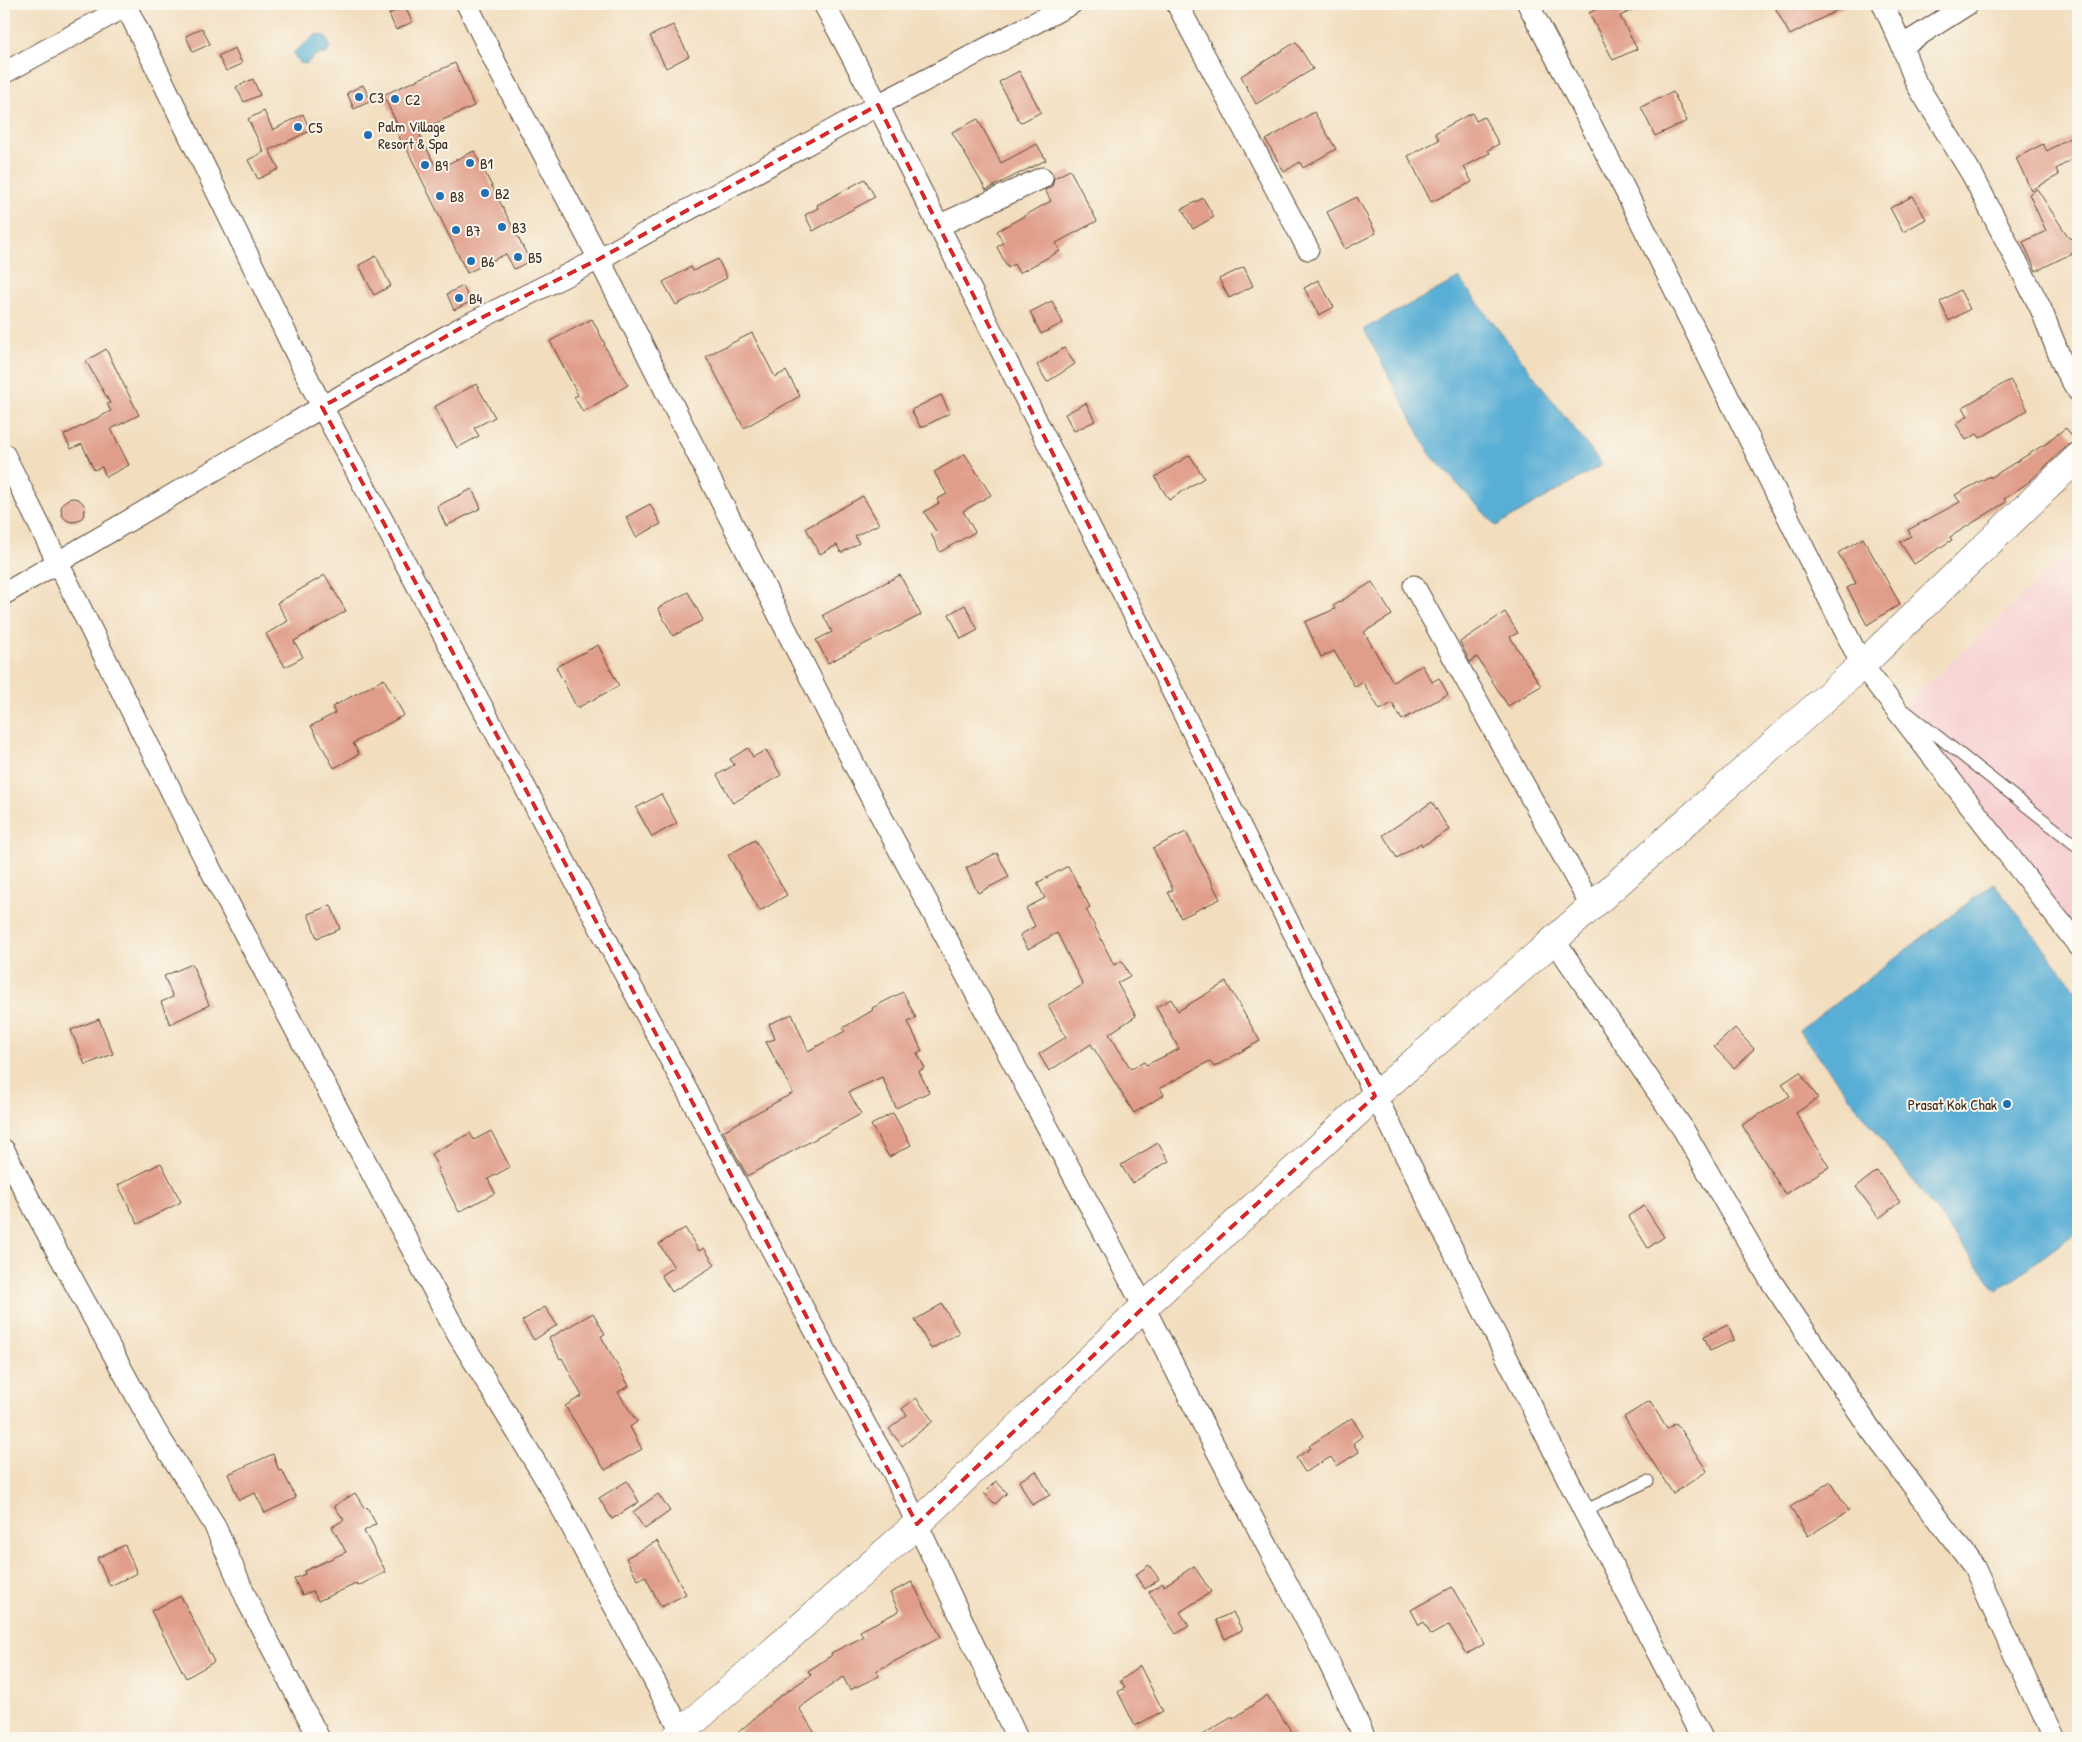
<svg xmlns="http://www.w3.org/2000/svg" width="2082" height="1742" viewBox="0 0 2082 1742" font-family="'Patrick Hand',sans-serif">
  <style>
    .built { fill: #f7cfd1 }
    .water { fill: #59aed5; stroke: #4a6c7a }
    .building { fill: #e09d89 }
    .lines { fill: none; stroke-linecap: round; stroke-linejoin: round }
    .service-casing { stroke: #564536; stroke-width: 13 }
    .minor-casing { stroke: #564536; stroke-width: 23 }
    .tertiary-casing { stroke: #564536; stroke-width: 29 }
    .service { stroke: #fff; stroke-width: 11 }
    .minor { stroke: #fff; stroke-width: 21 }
    .tertiary { stroke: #fff; stroke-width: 28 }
    .marked { fill: none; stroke: #d62828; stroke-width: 4; stroke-dasharray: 10 6; stroke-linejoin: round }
    .poi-dot { fill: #1f6fb2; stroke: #fbf7ec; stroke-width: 2 }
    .labels { text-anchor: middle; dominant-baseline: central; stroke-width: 4; stroke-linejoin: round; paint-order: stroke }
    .poi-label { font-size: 15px; fill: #3b2a1e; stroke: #fbf7ec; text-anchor: start }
  </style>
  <rect width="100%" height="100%" fill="#fbf7ec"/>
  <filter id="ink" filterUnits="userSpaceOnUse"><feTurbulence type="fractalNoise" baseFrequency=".02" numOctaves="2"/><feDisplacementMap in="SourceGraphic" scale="10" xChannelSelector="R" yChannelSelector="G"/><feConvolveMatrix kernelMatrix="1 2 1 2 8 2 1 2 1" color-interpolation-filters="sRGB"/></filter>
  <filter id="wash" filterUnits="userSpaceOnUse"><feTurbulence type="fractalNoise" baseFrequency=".0096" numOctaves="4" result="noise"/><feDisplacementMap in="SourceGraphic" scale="20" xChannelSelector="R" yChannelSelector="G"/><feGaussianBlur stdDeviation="1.12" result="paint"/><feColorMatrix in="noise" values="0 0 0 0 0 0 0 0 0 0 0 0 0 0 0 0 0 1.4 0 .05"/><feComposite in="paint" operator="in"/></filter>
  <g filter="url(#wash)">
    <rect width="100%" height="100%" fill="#f2debf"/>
    <path class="built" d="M2078,545V936L1898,712Z"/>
    <path class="water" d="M317,34L326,37L330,46L327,54C311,56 318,54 306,64L299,63L293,53Z
      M1459,278L1602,465L1496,526L1430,454L1364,329Z
      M1994,883L2078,993V1231L1997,1291L1799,1031Z"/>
    <g id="blocks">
      <path class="building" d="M1606,4H1646L1620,16L1637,49L1613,60L1589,13Z
        M1773,4H1849L1790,35Z
        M405,6L412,22L396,30L389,14Z
        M673,25L689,56L666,68L650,36Z
        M202,28L210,44L193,52L186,36Z
        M1296,42L1313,69L1256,104L1241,76Z
        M235,48L242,64L226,71L218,56Z
        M455,63L474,106L418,131L437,169L474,151L530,261L514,269L506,254L467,273L406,147L404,148L397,132L400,130L383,95Z
        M1019,71L1041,112L1020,123L999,82Z
        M253,79L260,95L244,102L236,87Z
        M363,85L371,101L354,109L347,93Z
        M1673,92L1687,121L1655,136L1641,107Z
        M264,111L273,130L303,114L310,131L269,150L279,169L258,179L248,160L264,152L248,119Z
        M1314,112L1336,149L1303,168L1300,162L1284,172L1266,140Z
        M1472,113L1476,121L1484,117L1499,144L1488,150L1490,153L1464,167L1472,182L1431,202L1408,156L1439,140L1435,133Z
        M978,119L1001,163L1037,144L1046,160L986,190L952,132Z
        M2078,133V156L2056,169L2059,175L2031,190L2016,158L2043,144L2047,151Z
        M1070,170L1097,221L1056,243L1060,251L1019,273L1014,264L1008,268L997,247L1003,243L997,231L1051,201L1045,190L1052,186L1054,178Z
        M865,179L875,197L813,231L805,215L818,208L817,205Z
        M2037,189L2069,238L2076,240L2077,251L2036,271L2023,242L2046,231L2029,194Z
        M1913,196L1926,219L1903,232L1890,208Z
        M1357,197L1376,233L1345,249L1327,212Z
        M1203,198L1214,217L1193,229L1182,209Z
        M376,256L391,286L374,295L359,265Z
        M718,259L727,278L676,305L663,282L691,267L693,271Z
        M1244,267L1253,286L1229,298L1219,279Z
        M1318,280L1334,307L1319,315L1304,288Z
        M463,286L470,302L454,310L447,294Z
        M1960,290L1970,309L1949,321L1940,302Z
        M1052,301L1063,323L1041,334L1030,312Z
        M592,319L605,344L604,345L628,385L583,412L574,397L578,395L550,341Z
        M752,333L775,377L786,371L800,396L744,428L706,356Z
        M1064,348L1075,364L1047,382L1037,365Z
        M106,349L139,415L111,429L129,465L106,477L102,467L94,470L82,444L71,449L64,435L111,411L107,404L110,403L86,361Z
        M2010,380L2028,410L1980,438L1977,434L1966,440L1956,424L1968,416L1963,407Z
        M476,384L495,417L474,428L479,436L457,448L434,407Z
        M941,395L950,413L921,428L911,410Z
        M1086,403L1095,421L1074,431L1065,414Z
        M2066,428L2076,442L2067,446L2029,482L2004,499L2006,502L1950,537L1952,540L1914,564L1900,542L1911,536L1908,530L1960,502L1955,495L1990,476V478L2050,441L2049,440Z
        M965,454L991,495L963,511L975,532L940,552L931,534L936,531L924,512L939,503L937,499L947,494L934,472Z
        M1190,455L1204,478L1169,500L1155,477Z
        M472,489L481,508L446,526L437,506Z
        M863,496L879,524L855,536L859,543L841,553L837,545L820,554L806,528Z
        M61 510a12 12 0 1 1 24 0a12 12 0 1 1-24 0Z
        M650,504L661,524L636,537L626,517Z
        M1863,538L1900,604L1867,625L1847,588L1856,583L1838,553Z
        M325,575L346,611L294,641L303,657L285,667L266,634L288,621L277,603Z
        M900,575L921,615L828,663L816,640L832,632L823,615Z
        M1372,582L1392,615L1364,632L1393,682L1422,665L1432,682L1439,678L1448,694L1402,720L1392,703L1380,710L1363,682L1355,687L1334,651L1321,657L1305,622L1335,609L1333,606Z
        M688,592L703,620L673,636L658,608Z
        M965,605L978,630L961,639L949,614Z
        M1505,612L1518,633L1510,637L1541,686L1508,706L1477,657L1470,662L1460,642Z
        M598,645L619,686L577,708L556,667Z
        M384,679L404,715L353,743L359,754L334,768L311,726L335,713L332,707Z
        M748,748L753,757L766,750L781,775L733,803L717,775L734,765L730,759Z
        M661,794L677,823L652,837L636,808Z
        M1432,802L1449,830L1422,846L1421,843L1397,858L1383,835Z
        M1186,832L1220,899L1181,918L1168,892L1173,890L1153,848Z
        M755,840L787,895L760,911L728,855Z
        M997,853L1009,877L978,893L966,868Z
        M1068,866L1090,907L1086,909L1114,965L1122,961L1130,976L1117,983L1136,1016L1109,1034L1131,1069L1144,1062L1146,1065L1179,1049L1156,1007L1171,999L1178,1011L1226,982L1260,1041L1214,1067L1210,1061L1160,1088L1164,1095L1134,1113L1091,1044L1049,1071L1039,1054L1066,1037L1048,1005L1083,985L1057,933L1028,949L1020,935L1035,926L1026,908L1045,898L1037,883Z
        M331,905L340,929L317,938L308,914Z
        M192,964L209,1005L170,1024L161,1002L173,997L164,976Z
        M903,992L916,1018L908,1022L922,1051L917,1053L925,1068L919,1071L929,1092L896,1108L882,1077L849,1092L861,1114L747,1176L723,1131L793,1093L766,1042L775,1039L769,1024L792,1014L808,1051L845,1031L843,1028L873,1010L872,1008Z
        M99,1019L113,1054L85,1065L71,1030Z
        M1735,1028L1754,1049L1734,1068L1714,1047Z
        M1800,1072L1818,1098L1796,1113L1829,1167L1785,1194L1742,1125L1790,1096L1782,1084Z
        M893,1113L911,1145L889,1157L871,1125Z
        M491,1131L510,1167L488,1179L495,1193L459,1212L437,1170L439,1169L431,1154L470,1133L474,1140Z
        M1158,1143L1169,1161L1132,1183L1121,1165Z
        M161,1163L181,1202L138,1224L118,1185Z
        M1877,1171L1900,1202L1879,1218L1856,1187Z
        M1644,1206L1664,1237L1648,1248L1628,1216Z
        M685,1228L699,1251L704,1248L715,1265L672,1292L661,1275L674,1267L659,1244Z
        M942,1304L959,1333L931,1349L915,1320Z
        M545,1307L557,1325L534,1340L522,1321Z
        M593,1313L605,1334L601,1336L629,1386L618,1392L637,1422L630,1427L642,1449L605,1470L565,1406L582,1396L562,1358L560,1359L549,1338Z
        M1728,1325L1734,1340L1710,1351L1704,1336Z
        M916,1398L933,1421L902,1446L889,1429L907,1415L902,1409Z
        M1650,1401L1667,1429L1676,1423L1707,1471L1673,1494L1624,1417Z
        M1352,1418L1363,1436L1353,1443L1359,1452L1337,1466L1331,1457L1305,1472L1296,1458L1311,1448L1309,1446Z
        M273,1454L279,1471L282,1470L296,1498L265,1513L255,1493L239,1500L228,1474Z
        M1036,1471L1050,1495L1032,1505L1019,1481Z
        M627,1481L639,1502L612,1519L599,1498Z
        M996,1481L1007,1493L995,1504L984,1493Z
        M1831,1482L1849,1511L1808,1536L1790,1507Z
        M355,1493L365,1509L367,1507L376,1524L364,1531L386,1572L358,1586L356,1584L318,1601L313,1591L302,1595L294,1579L305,1574L304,1571L346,1552L332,1527L344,1520L334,1506Z
        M658,1494L670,1511L645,1529L633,1512Z
        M657,1541L686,1594L661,1607L645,1576L638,1580L626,1558Z
        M125,1545L137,1573L110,1586L97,1558Z
        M1149,1565L1159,1579L1145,1589L1135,1575Z
        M1194,1566L1211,1592L1180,1612L1189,1626L1176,1634L1149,1592L1163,1583L1164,1586Z
        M912,1582L941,1637L876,1671L879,1676L850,1690L843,1677L799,1708L818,1738H732L776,1699L811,1675L808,1671L832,1655L831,1653L863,1637L860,1631L899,1611L890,1593Z
        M1452,1587L1484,1644L1467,1654L1449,1625L1431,1635L1424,1622L1419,1625L1411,1610Z
        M181,1596L214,1662L186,1678L151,1611Z
        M1233,1612L1242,1630L1225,1639L1216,1620Z
        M1140,1666L1163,1711L1135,1726L1118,1692L1125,1688L1120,1681Z
        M1267,1695L1296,1738H1197L1232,1717L1233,1719Z"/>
    </g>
  </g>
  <g filter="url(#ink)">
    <use href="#blocks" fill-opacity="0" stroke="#564536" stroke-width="1"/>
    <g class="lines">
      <g class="service-casing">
        <path id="service" d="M1907,712L2078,847
          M1584,1511L1648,1481"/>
      </g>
      <g class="minor-casing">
        <path id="minor" d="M467,4L499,70L599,259L866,788L1144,1307L1207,1432L1329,1663L1365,1738
          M824,4L878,105L1584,1511L1702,1738
          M1177,4L1308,249
          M1528,4L1626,192L1862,665L2078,945
          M1883,4L1902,46L1916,83L1973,176L2041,309L2065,370L2078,391
          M126,6L322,407L866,1426L893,1472L1017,1738
          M1902,46L1968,4
          M4,73L130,4
          M938,226L1042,178
          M4,454L205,859L455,1330L551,1488L685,1738
          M1414,586L1591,906
          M4,594L322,407L459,329L599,259L878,105L1071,4
          M1554,940L1683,1129L1769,1278L1871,1430L1974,1567L2053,1738
          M4,1150L40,1220L155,1430L214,1524L249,1604L319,1738"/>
      </g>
      <g class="tertiary-casing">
        <path id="tertiary" d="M675,1738L917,1524L1144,1307L1375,1096L1554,940L1862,665L2078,457"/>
      </g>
      <use href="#service" class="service"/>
      <use href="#minor" class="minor"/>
      <use href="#tertiary" class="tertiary"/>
    </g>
  </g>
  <path class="marked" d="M878,105L1375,1096L1144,1307L917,1524L322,407L459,329L599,259Z"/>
  <g class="poi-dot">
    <circle cx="359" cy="97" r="5"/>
    <circle cx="395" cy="99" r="5"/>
    <circle cx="298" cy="127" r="5"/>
    <circle cx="368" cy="135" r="5"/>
    <circle cx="470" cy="163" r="5"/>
    <circle cx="425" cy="165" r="5"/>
    <circle cx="485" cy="193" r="5"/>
    <circle cx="440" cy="196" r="5"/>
    <circle cx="502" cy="227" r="5"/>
    <circle cx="456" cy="230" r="5"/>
    <circle cx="518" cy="257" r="5"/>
    <circle cx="471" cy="261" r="5"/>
    <circle cx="459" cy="298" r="5"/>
    <circle cx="2007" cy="1104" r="5"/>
  </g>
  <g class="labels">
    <g class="poi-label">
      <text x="369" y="97">C3</text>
      <text x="405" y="99">C2</text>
      <text x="378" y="126">Palm Village<tspan x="378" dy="17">Resort &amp; Spa</tspan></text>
      <text x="308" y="127">C5</text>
      <text x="480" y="163">B1</text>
      <text x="435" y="165">B9</text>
      <text x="495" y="193">B2</text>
      <text x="450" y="196">B8</text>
      <text x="512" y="227">B3</text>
      <text x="466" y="230">B7</text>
      <text x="528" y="257">B5</text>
      <text x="481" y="261">B6</text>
      <text x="469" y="298">B4</text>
      <text x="1997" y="1104" text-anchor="end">Prasat Kok Chak</text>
    </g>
  </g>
  <rect width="2082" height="1742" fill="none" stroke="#fbf7ec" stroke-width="20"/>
</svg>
